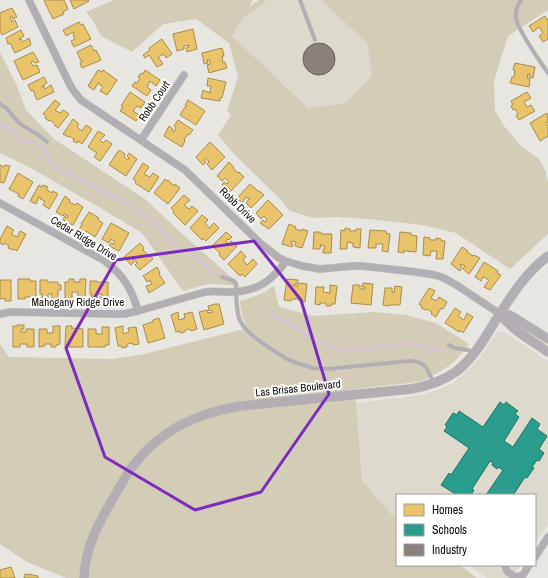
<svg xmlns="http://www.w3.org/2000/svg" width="548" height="578" viewBox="0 0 548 578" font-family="'Archivo Narrow',sans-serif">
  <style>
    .built { fill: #ddd9cd }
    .green { fill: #d3ccb6 }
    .homes { fill: #e9c46a; stroke: #a78d4d }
    .schools { fill: #2a9d8f; stroke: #217266 }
    .industry { fill: #8a817c; stroke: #645e59 }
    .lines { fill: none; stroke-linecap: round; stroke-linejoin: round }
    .stream { stroke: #dbc4e0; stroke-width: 2 }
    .service-casing { stroke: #c4c2be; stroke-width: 4.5 }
    .minor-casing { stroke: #c4c2be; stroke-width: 8 }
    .tertiary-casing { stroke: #c4c2be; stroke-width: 10 }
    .service { stroke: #b2aeb3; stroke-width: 3.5 }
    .minor { stroke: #b2aeb3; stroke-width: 7 }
    .tertiary { stroke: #b2aeb3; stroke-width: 9 }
    .marked { fill: none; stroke: #7b2cbf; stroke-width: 3; stroke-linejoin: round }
    .labels { text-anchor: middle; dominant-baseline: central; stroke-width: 4; stroke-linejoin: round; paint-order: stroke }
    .street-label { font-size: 11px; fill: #0d0c08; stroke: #fff }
  </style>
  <rect width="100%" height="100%" fill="#e8e6e0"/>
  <path class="built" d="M264,0H321L367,43L372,75L346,103L308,108L232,36L243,18L265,2Z
    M499,331L504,332L548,361V524L535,543V495H397V517L387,510L362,480L356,403L422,395L437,390L451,384L460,377L470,368L481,356L496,333Z
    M468,565H520L511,578H487Z"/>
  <path class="green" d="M114,0H253L249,7L259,0H264L266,2L243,18L232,36L308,108L346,103L372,75L367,43L321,0H548V10L508,36L494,81L495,110L504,126L520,145L539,159L545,170L548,183V234L510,269L456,233L422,225L368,219L337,217L313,218L290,211L282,201L233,153L218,135L231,115L227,110L238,77L229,43L196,19L163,24L132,52L101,36L92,19L86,12Z
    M0,52L17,86L26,110L54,139L145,199L180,232L240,285C230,286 221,284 211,284C201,285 192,289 183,291L142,233L97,206L27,166L0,153Z
    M274,286L278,304L280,307L314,316L374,312L405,315L436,323L469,344L457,359L449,366L425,380L409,383L354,389L356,403L362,480L387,510L397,518V565H460L477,578H66L27,562L0,544V344L9,357L112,359L144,354L240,330H250C242,320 241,314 240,301L261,294Z"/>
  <path class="homes" d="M46,0H64L68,9L63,12L64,14L53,19L44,1Z
    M70,0H88L89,1L74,9Z
    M12,8L17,17L13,19L12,16L10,17L12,22L15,20L18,27L2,35L0,31V13Z
    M545,16L547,20L548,19V39L543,42L539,36L543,33L539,27L533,32L529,26Z
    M79,22L81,25L83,24L91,39L74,47L71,41L75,39L73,34H74L73,32L66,36L63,30Z
    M193,29L197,49L187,52L186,48L189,47V45L184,46V49L177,51L173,34Z
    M21,30L24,36L19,39L20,40L21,39L23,42L29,38L31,45L15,53L10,43L8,44L6,38Z
    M162,39L172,54L166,58L164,54L158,57L163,64L157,67L149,55L145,58L143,55L150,50L149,48Z
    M91,45L94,51L96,50L101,60L82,68L80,63L82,62V60L81,61L77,52Z
    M222,48L224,56H222L223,63L225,62L227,68L209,73L207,65L210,64V60H207L208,63L204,64L202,53Z
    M33,52L39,62L35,63L33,61L31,62L33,66L37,65L40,72L23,80L14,61Z
    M515,63L535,67L533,78L529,77L530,74H528L527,78L530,79L529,87L510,83L512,77H514L515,70H513Z
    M98,70L102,72L103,70L117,80L107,95L100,91L103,87L99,84V83H98L94,90L88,86Z
    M145,70L160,80L156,86L150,81L147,87L151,90L147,96L132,86L135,82L137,83L140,78L138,77L141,73L143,74Z
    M44,77L47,83L42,86V87L44,86L45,89L51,85L54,92L37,100L33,90L31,91L28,85Z
    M208,78L226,82L222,98H220V101L201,98L203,90L210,93L211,86H207Z
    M130,92L145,102L141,108L137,106L133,111L139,115L136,121L120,111L123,107L121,106Z
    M527,92L531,98L524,102L527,107L531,105L535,111L519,120L516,116L518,114L515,109L513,110L511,106L513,105L511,101Z
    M55,100L60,104L55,110L60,113L63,110L69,114L58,128L54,125L55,124L50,120L49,121L45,118L46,116L43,114Z
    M188,100L205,111L196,125L180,115L185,107H186L187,106L185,105Z
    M547,113L548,122L546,123L548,126V136L540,141L530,123Z
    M73,119L79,124L77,127L82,131L86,125L92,129L82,144L78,141L77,143L73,141L74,139L69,136L68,137L63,134Z
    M178,120L193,130L189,135L188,134L184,140L185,141L182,147L164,136L169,126L173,129L172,131L174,132L176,128L174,126Z
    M98,131L105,135L100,140L103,143L106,140L112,144L100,161L94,157L97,153L88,147Z
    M210,142L225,157L212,170L207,164L209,162L206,158L204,160L206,162L203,165L196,157Z
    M119,150L125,154L124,157L128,160L129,158L127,156L129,153L137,159L126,176L109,165Z
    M229,162L234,167L233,168L238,173L239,172L244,177L230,192L222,185L224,182L227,184L229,182L225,178L222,181L217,176Z
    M143,163L149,167L144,174L150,177L153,173L159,177L149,192L135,183L136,181L133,179Z
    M0,165L4,167L5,165L10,166L4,183L0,182Z
    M18,173L33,182L23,199L18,196L19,194L9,189Z
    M165,179L167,181L168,180L174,186L175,184L180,188L168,204L154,193Z
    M250,184L258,191H259L264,195L251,208L246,203L250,198L249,199L246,197L242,203L237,198Z
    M39,185L42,187L43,185L48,187L46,189L52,193L53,191L58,194L49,209L43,205L45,201L40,199L41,198L39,197L36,204L30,201Z
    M184,195L190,200L184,205L189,209L192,206L198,211L185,225L173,213L174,211L171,208Z
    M65,196L70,200L69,202L76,205L77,203L83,207L73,225L63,220L65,216L67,218L68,216L64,214L63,216L56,212Z
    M268,200L283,215L269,229L260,223L263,220L265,222L267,220L264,216L261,219L256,213Z
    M89,212L99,218L98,220L103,223L95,237L86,231L84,233L79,230L82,224H81Z
    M202,215L208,220L205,223L209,228L214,223L219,228L206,241L203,238L202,240L190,228Z
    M111,223L129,233L119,251L109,246L111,243L114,244L115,242L111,239L109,243L102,239Z
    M289,224L296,227L295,229L302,231V229L308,231L302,248L295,246L296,242L291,241V243L293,244L292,247L282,244Z
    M7,226L14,230L11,234L17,237L20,231L26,234L17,251L14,249L13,250L8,248L9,246L4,243L3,245L0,243V239Z
    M345,228L350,229V231H356V229H361L360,248L353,247V243L347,242V249H340L341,230L345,231Z
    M370,230L386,231V233L390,234L388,252L382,251L383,244H376V248H368Z
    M226,232L232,237L229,240L227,239L226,241L229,244L231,241L237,246L224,260L219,255L220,253L212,246Z
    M314,232H321V234H332L331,253H323V249H325V246H322L321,244L320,249H313Z
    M400,232L411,233V235L417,236L416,252L406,251L404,250V253L398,252Z
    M424,237L430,238V240H436V238L441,239V241H445L443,259H436L437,251H431L430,256L423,255Z
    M140,243L144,248L143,250L148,255L149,254L153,259L140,270L135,265L137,263L134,259L132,260L134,262L131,265L124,257Z
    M462,247L468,251L467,252L473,256L474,255L480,258L469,274L463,269L465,266L461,264L460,265L462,267L460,271L451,264Z
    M241,251L246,257L243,260L247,265L253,259L257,264L245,277L242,274L240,276L228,264Z
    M484,262L498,271L497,273L501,275L490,290L484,287L489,280L483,277L481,281L475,277Z
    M157,267L160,273L159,274L165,283L149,293L146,286L152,284L150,281L151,280L147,282L144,277L143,276Z
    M18,279H30V281H36V297H25V299H18Z
    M69,279H74V282H80V279H86L85,297H78V292H72V300H65V282H69Z
    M287,279L298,280L297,284H294V286H298L299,283L307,284L305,302L299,301V299H292L291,301L284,300Z
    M0,280H11V301H5V298L0,299Z
    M40,280H47V282H58V285H61V290H58V301H52V294H48V298H42V294H40Z
    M90,281H97V282H108V292L107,301H100V297L102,298V294H97V298H90V296H92V294H90Z
    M363,283L373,284L371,305L351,303L353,285H360V289H365V287H362Z
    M330,285L337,286L335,304H331V306H326V303H320V305L315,304L316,287H324L323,292L330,293Z
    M395,286L402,287L400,305H389V306L383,305L385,288H392V292L394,293Z
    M429,288L435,291L431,298L436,301L439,297L447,302L443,309L441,308L436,317L431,314L432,312L427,309L426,310L421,308L422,306L419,304Z
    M215,304H219L224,324L204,330L199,312L207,310L208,313L213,312L212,310L209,311L208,306Z
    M455,308L461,312L458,316L464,320L467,313L473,317L463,333L460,330L459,332L445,323Z
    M178,312L179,320L185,318L184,314L192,312L197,329L191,331L190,329L185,330V332L180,333V331L176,332L171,315Z
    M159,318L165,338L148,343L143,325L152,322H153V320Z
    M17,325H24V329H21V332H26V329H34V347H27V344H20V347H13V326H17Z
    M53,326H60V344L56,345V347H51V344H45V346L39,347V329H47V333H53Z
    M66,326H72V329L73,328L83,329V347H65Z
    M123,326V334L129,332L128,328L136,327L139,344L133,345V343L127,344V347L122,348V346H118L115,328Z
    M102,327H109V345H105V347H88V329H96V334H102Z
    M11,567L15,578H0V570Z
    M25,574L28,575V574L38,576V578H24Z"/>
  <path class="schools" d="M500,402L504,405L506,402L518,411L515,414L519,417L504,441L513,447L532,418L540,424L537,429L547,436L539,449L544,453L539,461L537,460L532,467L534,468L527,478L525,477L514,494L515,495H486L503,470L498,467L497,469L492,465L493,463L490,461L472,489L474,490L471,495H457L441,485L449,473L451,475L469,448L444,431L447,427L445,425L453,413L457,415L459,411L483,427Z"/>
  <path class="industry" d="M303 59a16 16 0 1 1 32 0a16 16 0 1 1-32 0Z"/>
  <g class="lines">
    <path class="stream" d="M0,124L13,130L22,142H31L41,145L46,151L53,166L61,170L68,172L97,188L128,204L152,221L166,234L177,247L198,259L214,275
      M268,308L269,312L289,323L297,329L316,338L323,342L330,345L337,351L352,350L391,346L412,343L419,344L434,350L445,351"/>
    <g class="service-casing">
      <path id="service" d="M300,0L315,40
        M521,0C517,6 515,11 516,18C518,31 540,61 548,73
        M0,104L6,108L19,123L40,136L47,142
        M222,277L234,281L236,284C236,295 236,308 239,318C244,334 273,350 287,359L294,362L313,368L327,369L409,361C426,361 428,369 433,383
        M449,345L454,348L468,350L474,353"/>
    </g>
    <g class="minor-casing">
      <path id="minor" d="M29,0L69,83L73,90L81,100L185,170L260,243L279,258L286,261L302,266L320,269L353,266H362L416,272L435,275L444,278L458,286L500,314
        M141,140L184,75
        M0,203L105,261C123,275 132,289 138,311
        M0,314L10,312L116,314H124L138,311L205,292C214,291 222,292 230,292C256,292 272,281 286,261
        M535,557L548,537
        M505,565C506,572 510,574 516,577L523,575L529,565"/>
    </g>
    <g class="tertiary-casing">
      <path id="tertiary" d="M500,314C512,330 531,340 548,352
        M500,314L509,315L513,317L548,339
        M84,578C85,551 95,530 108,507C116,494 123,480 132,467C160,430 195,414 240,406L411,389C428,386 443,381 457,371C473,358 484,340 494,323C510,298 525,273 548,256"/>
    </g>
    <use href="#service" class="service"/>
    <use href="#minor" class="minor"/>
    <use href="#tertiary" class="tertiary"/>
  </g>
  <path class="marked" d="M254,241L301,300L329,394L261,492L195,510L105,457L66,348L116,260Z"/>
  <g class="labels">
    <g class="street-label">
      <text transform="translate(154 101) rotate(-56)">Robb Court</text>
      <text transform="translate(238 205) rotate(44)">Robb Drive</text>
      <text transform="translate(84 238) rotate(31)">Cedar Ridge Drive</text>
      <text x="78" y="302">Mahogany Ridge Drive</text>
      <text transform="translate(298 388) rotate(-6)">Las Brisas Boulevard</text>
    </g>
  </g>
  <rect x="396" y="494" width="140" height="72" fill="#ffffff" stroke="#9e9e9c"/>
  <rect x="404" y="504" width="20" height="12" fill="#e9c46a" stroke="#9e9e9c"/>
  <text x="432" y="514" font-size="12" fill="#0d0c08">Homes</text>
  <rect x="404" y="524" width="20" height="12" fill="#2a9d8f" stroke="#9e9e9c"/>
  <text x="432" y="534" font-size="12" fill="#0d0c08">Schools</text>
  <rect x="404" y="544" width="20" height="12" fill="#8a817c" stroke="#9e9e9c"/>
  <text x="432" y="554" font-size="12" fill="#0d0c08">Industry</text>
</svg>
